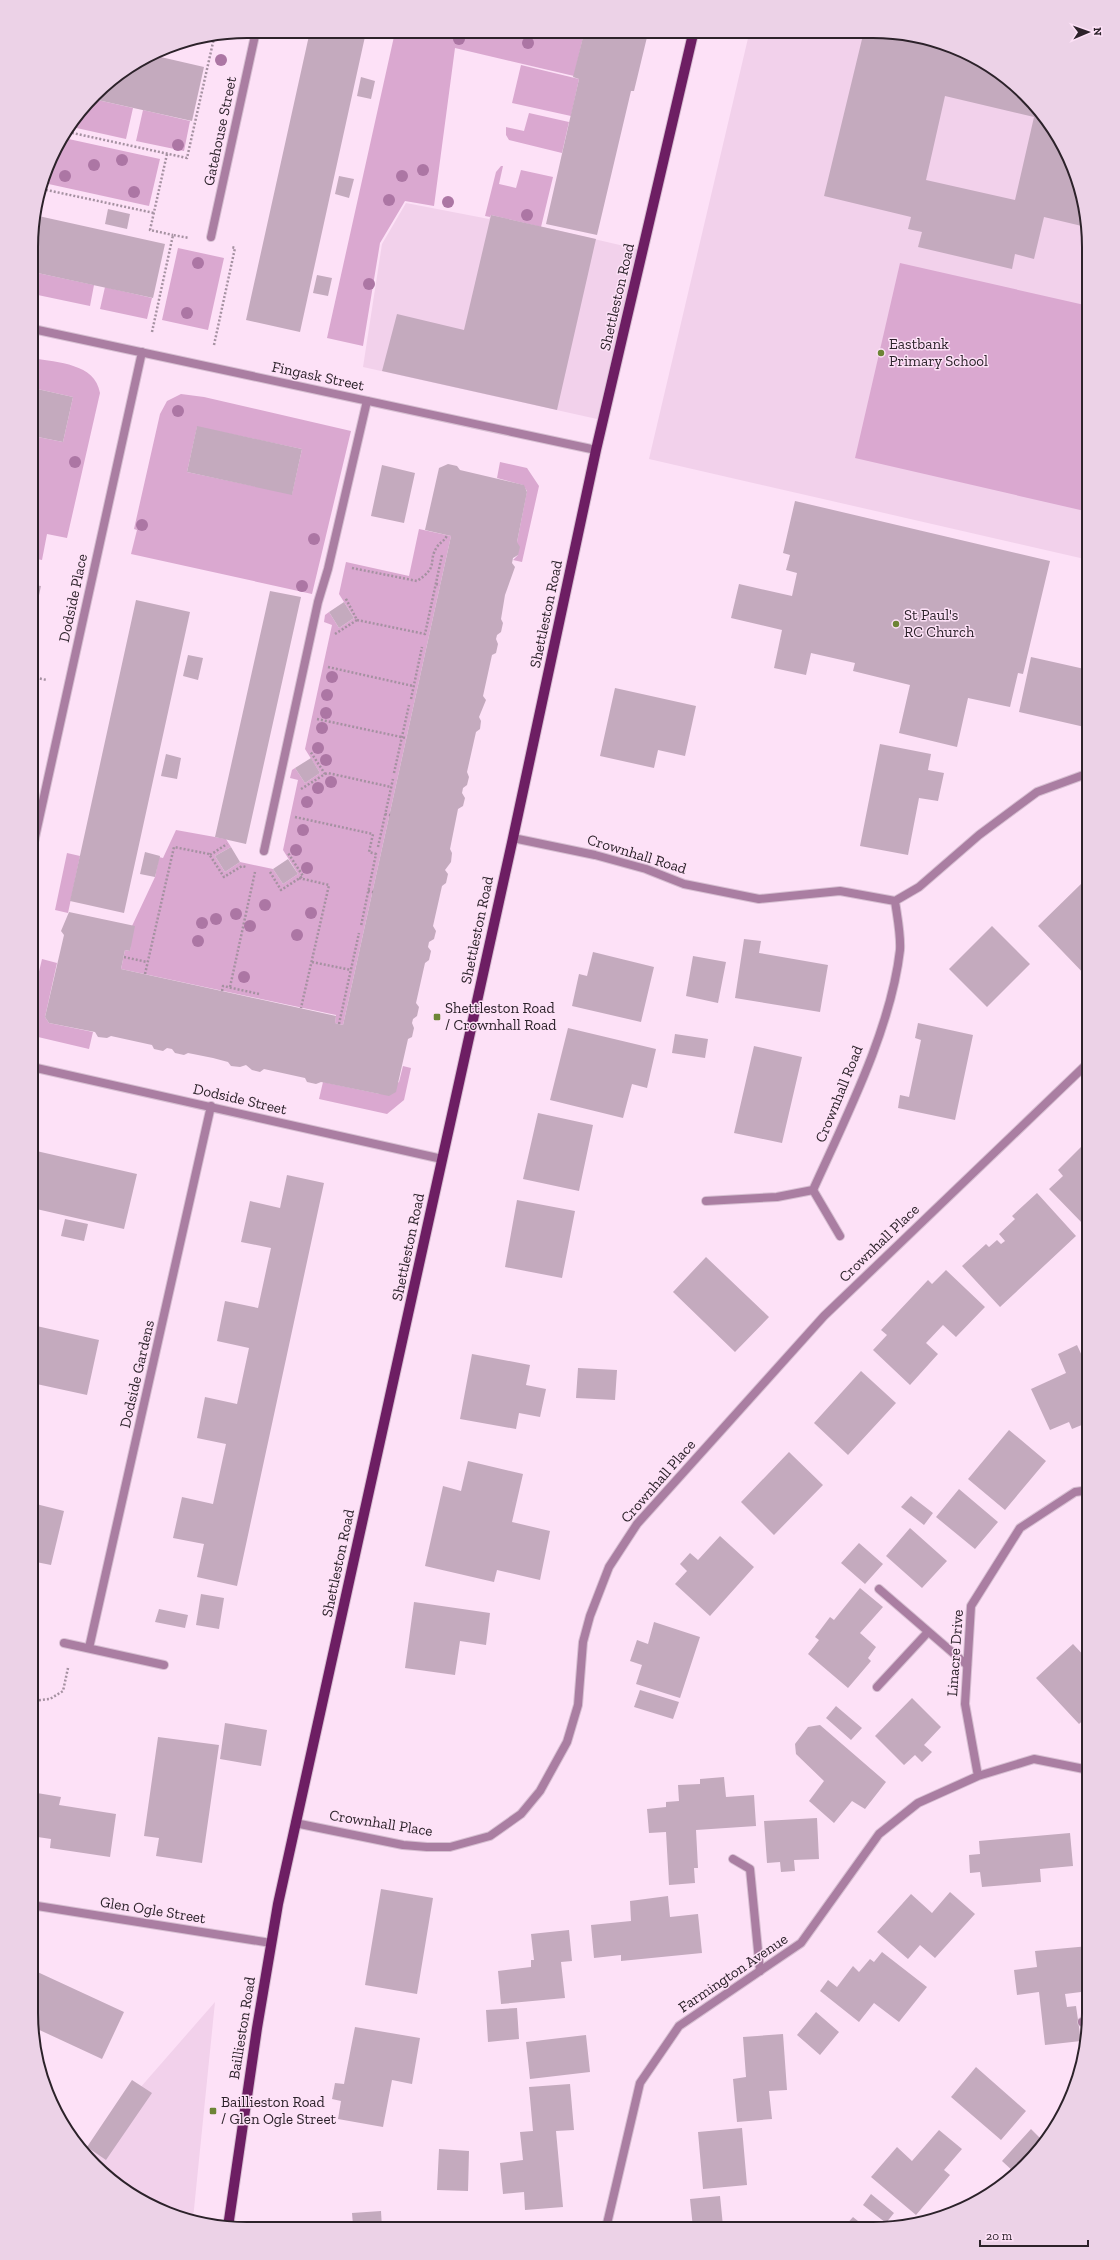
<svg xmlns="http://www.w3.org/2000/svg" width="1120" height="2260" viewBox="0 0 1120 2260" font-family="'Zilla Slab',serif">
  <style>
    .built { fill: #f2d1eb }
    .green { fill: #daa8d0; fill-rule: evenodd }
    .building { fill: #c4aabe; fill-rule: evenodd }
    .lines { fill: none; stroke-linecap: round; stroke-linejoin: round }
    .lane-casing { stroke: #d7bfd2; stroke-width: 10 }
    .street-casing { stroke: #d7bfd2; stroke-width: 10 }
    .primary-casing { stroke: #d7bfd2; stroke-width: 12 }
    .path { stroke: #a591a1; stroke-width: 2.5; stroke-dasharray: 2 2; stroke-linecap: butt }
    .lane { stroke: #aa7ea2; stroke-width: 8 }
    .street { stroke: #aa7ea2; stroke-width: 8 }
    .primary { stroke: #6d1e63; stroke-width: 10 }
    .tree { fill: #ac76a4 }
    .poi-dot { fill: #6d8436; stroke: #fde1f7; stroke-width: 1.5 }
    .labels { text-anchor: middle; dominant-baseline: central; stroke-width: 3; stroke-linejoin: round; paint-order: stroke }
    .street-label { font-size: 15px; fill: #2c222a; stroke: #fde1f7 }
    .poi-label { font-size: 15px; fill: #2c222a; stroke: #fde1f7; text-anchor: start }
    .rim { fill: none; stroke: #2c222a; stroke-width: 2 }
  </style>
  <rect width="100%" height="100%" fill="#fde1f7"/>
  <path class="built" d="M749,34L915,35L969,53L1016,85L1053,127L1078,178L1089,247V560L649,459Z
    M406,203L489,219L491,215L637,249L597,419L363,367L382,244Z
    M215,2002L193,2219L152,2207L105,2176L84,2152Z"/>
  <path class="green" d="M395,32L584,33L574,76L455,48L434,206L405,201L380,243L363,346L327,338Z
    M521,65L579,79L571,116L512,103Z
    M93,99L133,108L126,139L72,127Z
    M143,110L190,121L184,151L136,141Z
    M529,113L569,122L562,153L509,140L506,135V127L524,131Z
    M64,138L160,159L149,206L44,183L53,151Z
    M501,166H503L499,184L516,188L521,170L553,177L541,227L491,215L490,217L485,216L496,172Z
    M178,248L224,258L208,330L162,320Z
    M900,263L1089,306V512L855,458Z
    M33,272L94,285L90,306L33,294Z
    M105,287L152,298L147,319L100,309Z
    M33,358C58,363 95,363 100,393L67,538L47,534L42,560L32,558L33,436L63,442L73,397L33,388Z
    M181,394L204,397L351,431L312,594L131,554L137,530L134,529L160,414L167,401ZM197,427L302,449L292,494L187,472Z
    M500,462L527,468L539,486L522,562L513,560L518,555L517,542L527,491L523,485L497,478Z
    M419,529L451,536L343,1025L335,1023L336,1015L121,969L125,950L130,951L132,926L155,877L159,857L163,858L176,830L226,839L231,847L215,856L225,872L240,862L273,869L283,884L298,874L283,850L298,780L290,778L292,770L295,768L305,783L320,773L305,749L332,625L324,622L325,615L329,612L339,628L354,618L339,594L346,562L409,576Z
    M67,853L80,856L68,913L55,910Z
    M42,959L57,963L45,1017L49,1023L93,1032L89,1049L38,1037L32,1026V1001Z
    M403,1066L411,1068L404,1100L387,1114L319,1099L323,1082L380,1094L399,1082Z"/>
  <path class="building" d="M310,31L366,32L300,332L246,320Z
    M584,33H648L634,91H631L597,235L546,224L579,79L573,77Z
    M863,35H915L969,53L1016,85L1053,127L1078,178L1086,227L1044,217L1034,259L1015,254L1012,269L918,247L922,232L908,229L911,217L824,196ZM945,96L1034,117L1015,200L926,180Z
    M152,55L204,67L192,121L93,99L104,85Z
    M361,77L375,81L371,99L357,96Z
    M339,176L354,179L349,198L335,194Z
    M108,209L130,214L127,229L105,224Z
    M34,215L165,244L153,298L33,272Z
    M491,215L596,239L557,410L382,371L397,314L464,330Z
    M317,275L332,278L328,296L313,293Z
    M33,388L73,397L63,442L33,436Z
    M197,426L302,449L292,495L187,472Z
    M448,464L457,466L460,470L524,485L527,492L517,542L520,547L518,555L513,558L512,563L515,567L505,595L501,619L503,623L501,632L497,635L496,639L498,644L496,653L492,655L483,696L486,700L479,717L481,721L480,729L476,732L467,772L469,777L467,785L463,788L462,793L465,798L463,806L458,809L450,849L452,853L451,862L445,870L448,874L446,883L442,886L433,926L436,931L434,939L429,942L428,947L431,951L429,960L425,963L416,1003L419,1007L417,1016L413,1019L412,1023L414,1028L412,1037L408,1039L396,1092L389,1096L321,1082L316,1084L307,1082L305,1078L264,1069L260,1072L252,1070L246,1065L240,1067L231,1066L228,1062L213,1058L188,1053L184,1055L175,1053L172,1049L167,1048L163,1051L154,1049L152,1045L111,1036L107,1038L98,1037L95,1032L49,1023L45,1017L64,935L61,931L69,912L135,926L130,951L125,950L121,969L336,1016L335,1023L343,1025L451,536L425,530L439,468Z
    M382,465L415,473L404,523L371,516Z
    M795,501L1050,561L1023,674L1018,673L1010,707L968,698L957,747L899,733L910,685L853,671L855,663L811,653L806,675L774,668L782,630L731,618L739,584L792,596L797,573L786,570L790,555L783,553Z
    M32,585L41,586L33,623H32Z
    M270,591L301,597L246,844L215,837Z
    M136,600L190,612L124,913L70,901Z
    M344,602L354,618L339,628L329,612Z
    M188,655L203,658L198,680L183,676Z
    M1031,657L1089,670V728L1019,712Z
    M615,688L696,706L685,756L658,750L654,768L600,756Z
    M880,744L931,754L928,770L944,773L938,801L919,798L908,855L860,846Z
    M166,754L181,758L177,779L161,776Z
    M311,758L320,773L305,783L295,768Z
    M231,847L240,862L225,872L215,856Z
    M145,852L160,856L155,877L140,874Z
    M288,859L298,874L283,884L273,869Z
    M1081,884L1089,892V979L1038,926Z
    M992,926L1030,964L987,1007L949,969Z
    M744,939L761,941L759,953L828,965L820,1012L735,998Z
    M593,952L654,967L641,1022L572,1006L579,974L587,976Z
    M693,956L726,962L718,1003L686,996Z
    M918,1023L973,1035L955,1120L898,1108L900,1095L909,1097L921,1040L915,1038Z
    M568,1028L656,1049L647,1088L632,1084L623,1118L550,1100Z
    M675,1034L708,1039L705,1058L672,1053Z
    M754,1046L802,1057L782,1143L734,1133Z
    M538,1113L593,1125L579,1191L523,1179Z
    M1089,1139V1220L1084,1225L1049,1189L1063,1176L1058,1170Z
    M32,1150L137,1174L124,1229L32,1208Z
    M287,1175L324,1183L237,1586L197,1577L204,1544L173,1538L182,1497L213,1504L226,1444L197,1438L205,1397L237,1404L249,1348L217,1341L225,1301L258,1308L271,1248L241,1242L250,1201L280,1208Z
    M1037,1193L1076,1236L1000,1307L962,1266L986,1244L989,1247L997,1240L1001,1244L1005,1241L999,1234L1015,1219L1012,1216Z
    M517,1200L575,1211L562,1278L505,1267Z
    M65,1219L88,1224L84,1241L61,1236Z
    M706,1257L769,1317L735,1352L673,1292Z
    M946,1270L985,1307L956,1337L943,1325L926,1343L938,1354L910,1385L873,1350L887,1335L881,1330L928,1280L932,1284Z
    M32,1325L99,1340L87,1395L32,1383Z
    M1077,1345L1089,1371V1412L1085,1413L1089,1422L1072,1429L1069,1422L1050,1430L1031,1389L1066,1373L1058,1354Z
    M472,1354L530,1365L526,1385L546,1389L540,1417L519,1413L516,1429L460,1419Z
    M578,1368L617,1370L615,1400L576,1398Z
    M861,1371L896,1403L848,1455L814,1423Z
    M1009,1430L1046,1461L1005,1510L968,1479Z
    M789,1452L823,1485L774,1535L741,1502Z
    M468,1461L523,1474L512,1522L550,1531L540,1580L497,1570L494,1582L425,1566L443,1486L461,1491Z
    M959,1489L998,1522L975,1549L936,1517Z
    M911,1496L933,1513L924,1525L901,1507Z
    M32,1503L64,1511L51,1565L31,1561Z
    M910,1528L947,1561L922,1588L886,1556Z
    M720,1536L754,1567L710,1616L675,1584L687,1571L680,1564L690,1553L698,1560Z
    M859,1543L883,1564L865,1584L841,1563Z
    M860,1588L883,1607L860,1633L876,1647L868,1658L871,1661L848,1688L808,1654L819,1640L815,1637L830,1617L834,1620Z
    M201,1594L224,1598L219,1629L196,1625Z
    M414,1602L490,1613L486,1645L460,1641L455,1675L405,1668Z
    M159,1609L188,1615L185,1628L155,1622Z
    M654,1622L700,1637L680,1698L636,1684L642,1665L630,1661L637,1640L648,1644Z
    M1073,1644L1089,1661V1715L1079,1724L1036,1678Z
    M640,1690L679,1702L673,1719L634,1707Z
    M912,1698L941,1727L924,1745L932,1752L922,1762L915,1755L904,1765L875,1736Z
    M836,1706L862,1728L851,1740L826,1718Z
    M225,1723L267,1730L261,1766L220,1759Z
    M820,1725L886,1782L865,1809L852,1801L834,1823L809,1801L824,1781L796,1754L795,1744L808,1727Z
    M158,1737L219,1745L202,1863L156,1856L159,1838L144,1836Z
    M724,1777L726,1797L754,1795L756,1826L696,1830L698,1868H694L695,1883L669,1885L666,1832L649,1833L647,1809L666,1807V1802L679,1801L678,1785L700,1784V1779Z
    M31,1792L61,1797L59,1805L116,1814L110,1857L50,1848L51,1839L31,1836Z
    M817,1818L819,1859L794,1860L795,1871L781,1872L780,1862L767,1863L764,1821Z
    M1070,1833L1073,1866L1040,1869L1041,1882L982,1887L980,1872L970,1873L969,1855L980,1854L979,1841Z
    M381,1889L433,1898L417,1994L365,1985Z
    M950,1892L975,1914L935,1958L920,1945L908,1959L877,1932L911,1894L932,1913Z
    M668,1896L670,1917L698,1914L702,1953L621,1961V1955L594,1958L591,1925L631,1921L630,1901Z
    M569,1930L572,1961L561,1962L565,1998L501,2004L498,1971L531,1967V1960H534L531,1934Z
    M1089,1946V1991L1065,1994L1067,2007L1076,2006L1081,2041L1045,2045L1039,1992L1017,1995L1014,1970L1037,1967L1035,1951Z
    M882,1952L927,1987L899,2022L874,2003L859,2022L820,1991L828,1980L837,1987L853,1966L859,1972L870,1959L874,1962Z
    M31,1969L124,2012L102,2059L33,2027L31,2013Z
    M517,2008L519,2039L488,2042L486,2010Z
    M816,2012L839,2032L820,2055L797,2035Z
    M355,2027L420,2038L412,2084L392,2080L383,2127L338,2119L341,2101L332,2099L335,2083L344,2084Z
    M783,2034L787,2090L769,2091L772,2119L737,2122L733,2079L746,2077L743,2037Z
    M586,2035L590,2072L530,2079L526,2042Z
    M976,2067L1026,2111L1001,2140L951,2097Z
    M132,2080L152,2093L106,2160L87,2147Z
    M570,2084L574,2130L556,2131L563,2207L525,2210L524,2192L503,2194L500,2163L523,2160L520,2132L533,2131L529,2087Z
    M742,2128L747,2185L703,2189L698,2132Z
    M1031,2129L1045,2143L1015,2173L1002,2161Z
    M939,2130L962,2149L944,2170L950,2175L916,2215L871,2177L897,2147L912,2161Z
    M439,2149L469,2151L468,2191L437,2190Z
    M871,2194L894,2213L886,2223L863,2205Z
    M720,2196L723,2226L693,2228L690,2199Z
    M381,2211L382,2228L338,2227L353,2225L352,2213Z
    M853,2217L868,2229H842Z
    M465,2225V2228H450V2226Z"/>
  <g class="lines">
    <g class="lane-casing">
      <path id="lane" d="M264,851L318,602L328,569L367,401
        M813,1190L840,1236
        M879,1589L967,1665
        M877,1687L928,1632
        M733,1859L750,1869L760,1971
        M1082,2022L1089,2021"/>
    </g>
    <g class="street-casing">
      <path id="street" d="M211,237L256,31
        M33,329L596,450
        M513,838L595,855L646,869L684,884L759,899L840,891L895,901L919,887L979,835L1037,792L1089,773
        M32,851L142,352
        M32,1067L442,1159
        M706,1201L777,1197L813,1190C846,1117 891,1029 900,950C901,934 897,916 895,901
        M64,1643L164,1665
        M89,1648L211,1106
        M978,1776L965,1704L971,1606L1020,1528L1075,1492L1089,1490
        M295,1823L403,1845L427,1847H450L490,1836L521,1814L540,1791L567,1742L578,1705L583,1642L590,1616L609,1567L637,1524L824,1316L1089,1062
        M31,1905L271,1943
        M606,2228L640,2083L679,2026L801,1943L879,1834L918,1803L978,1776L1034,1759L1089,1770"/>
    </g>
    <g class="primary-casing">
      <path id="primary" d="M228,2227L257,2028L278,1904L513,838L596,450L693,34"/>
    </g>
    <path class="path" d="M68,132L187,158L214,38
      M167,154L150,230L173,235
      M42,189L154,213
      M152,332L173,235L189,238
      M214,345L235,248L231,247
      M352,568L417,581C440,566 427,562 437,547C440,542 445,541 447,535
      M436,584L440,585
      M357,620L425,634L442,555
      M335,634L357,620L345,597
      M328,667L413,686
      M32,677L47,680
      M411,699L422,647
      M317,719L406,738
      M394,773L409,705
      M325,774L328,773L391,787
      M301,789L325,774L310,751
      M385,814L390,815
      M295,817L373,834L369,852L376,854L361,926
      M378,847L393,779
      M210,855L227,844
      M270,872L281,890L303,876L288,853
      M299,878L329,885L301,1008
      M368,891L373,892
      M124,957L147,962
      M312,962L351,970
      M145,974L174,847L209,854L224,877L242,866L246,867
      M230,987L255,872
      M222,991L223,986L259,994
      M339,1024L359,933
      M31,1701L50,1699L63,1691L68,1668"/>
    <use href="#lane" class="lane"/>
    <use href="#street" class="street"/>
    <use href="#primary" class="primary"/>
  </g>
  <g class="tree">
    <circle cx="459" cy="39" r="6"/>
    <circle cx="528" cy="43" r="6"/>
    <circle cx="221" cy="60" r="6"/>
    <circle cx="178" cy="145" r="6"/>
    <circle cx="122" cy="160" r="6"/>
    <circle cx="94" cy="165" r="6"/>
    <circle cx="423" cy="170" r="6"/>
    <circle cx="65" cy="176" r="6"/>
    <circle cx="402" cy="176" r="6"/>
    <circle cx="134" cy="192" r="6"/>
    <circle cx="389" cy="200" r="6"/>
    <circle cx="448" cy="202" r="6"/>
    <circle cx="527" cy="215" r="6"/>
    <circle cx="198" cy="263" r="6"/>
    <circle cx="369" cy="284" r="6"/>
    <circle cx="187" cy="313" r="6"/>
    <circle cx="178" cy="411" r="6"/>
    <circle cx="75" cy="462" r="6"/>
    <circle cx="142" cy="525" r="6"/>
    <circle cx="314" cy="539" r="6"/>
    <circle cx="302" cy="586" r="6"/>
    <circle cx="332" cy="677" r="6"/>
    <circle cx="327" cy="695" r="6"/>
    <circle cx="326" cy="713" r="6"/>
    <circle cx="322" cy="728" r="6"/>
    <circle cx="318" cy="748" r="6"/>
    <circle cx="326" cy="760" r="6"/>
    <circle cx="331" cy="782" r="6"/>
    <circle cx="318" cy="788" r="6"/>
    <circle cx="307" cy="802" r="6"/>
    <circle cx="303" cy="830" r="6"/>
    <circle cx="296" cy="850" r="6"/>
    <circle cx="307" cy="868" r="6"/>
    <circle cx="265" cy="905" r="6"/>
    <circle cx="311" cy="913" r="6"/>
    <circle cx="236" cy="914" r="6"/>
    <circle cx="216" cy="919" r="6"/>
    <circle cx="202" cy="923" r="6"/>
    <circle cx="250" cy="926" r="6"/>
    <circle cx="297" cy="935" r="6"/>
    <circle cx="198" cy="941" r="6"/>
    <circle cx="244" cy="977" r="6"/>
  </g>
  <g class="poi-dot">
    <circle cx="881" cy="353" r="4"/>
    <circle cx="896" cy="624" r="4"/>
    <rect x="433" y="1013" width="8" height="8" rx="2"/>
    <rect x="209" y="2107" width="8" height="8" rx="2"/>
  </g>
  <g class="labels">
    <g class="street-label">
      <text transform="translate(220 131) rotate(-78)">Gatehouse Street</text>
      <text transform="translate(617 297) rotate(-77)">Shettleston Road</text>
      <text transform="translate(318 376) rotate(12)">Fingask Street</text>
      <text transform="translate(73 598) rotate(-78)">Dodside Place</text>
      <text transform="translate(546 614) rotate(-78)">Shettleston Road</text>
      <text transform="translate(637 854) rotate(17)">Crownhall Road</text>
      <text transform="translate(477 930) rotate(-78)">Shettleston Road</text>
      <text transform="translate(839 1094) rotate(-68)">Crownhall Road</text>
      <text transform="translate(240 1099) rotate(13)">Dodside Street</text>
      <text transform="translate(879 1243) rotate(-44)">Crownhall Place</text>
      <text transform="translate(408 1247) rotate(-78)">Shettleston Road</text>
      <text transform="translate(137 1374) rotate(-77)">Dodside Gardens</text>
      <text transform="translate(658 1481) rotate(-49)">Crownhall Place</text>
      <text transform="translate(338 1563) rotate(-78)">Shettleston Road</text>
      <text transform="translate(955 1653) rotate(-86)">Linacre Drive</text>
      <text transform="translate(381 1823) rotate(9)">Crownhall Place</text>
      <text transform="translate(153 1910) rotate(9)">Glen Ogle Street</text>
      <text transform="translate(733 1973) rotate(-34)">Farmington Avenue</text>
      <text transform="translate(242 2028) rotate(-81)">Baillieston Road</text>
    </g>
    <g class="poi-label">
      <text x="889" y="344">Eastbank<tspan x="889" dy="17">Primary School</tspan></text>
      <text x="904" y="615">St Paul's<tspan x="904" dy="17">RC Church</tspan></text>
      <text x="445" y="1008">Shettleston Road<tspan x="445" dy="17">/ Crownhall Road</tspan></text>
      <text x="221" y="2102">Baillieston Road<tspan x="221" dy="17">/ Glen Ogle Street</tspan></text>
    </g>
  </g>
  <path d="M0 0H1120V2260H0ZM247 38H873A209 209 0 0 1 1082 247V2013A209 209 0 0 1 873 2222H247A209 209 0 0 1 38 2013V247A209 209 0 0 1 247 38Z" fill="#ecd2e7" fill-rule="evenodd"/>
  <path class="rim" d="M247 38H873A209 209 0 0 1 1082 247V2013A209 209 0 0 1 873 2222H247A209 209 0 0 1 38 2013V247A209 209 0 0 1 247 38Z"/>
  <g transform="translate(1088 32) rotate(88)" stroke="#fde1f7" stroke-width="3" paint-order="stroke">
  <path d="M0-3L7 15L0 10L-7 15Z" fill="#2c222a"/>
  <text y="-6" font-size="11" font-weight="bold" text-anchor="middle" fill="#2c222a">N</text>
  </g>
  <path d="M980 2240v6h108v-6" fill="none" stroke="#2c222a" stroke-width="2"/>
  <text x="986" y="2240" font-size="12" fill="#2c222a" stroke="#fde1f7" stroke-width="3" paint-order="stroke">20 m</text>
</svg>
